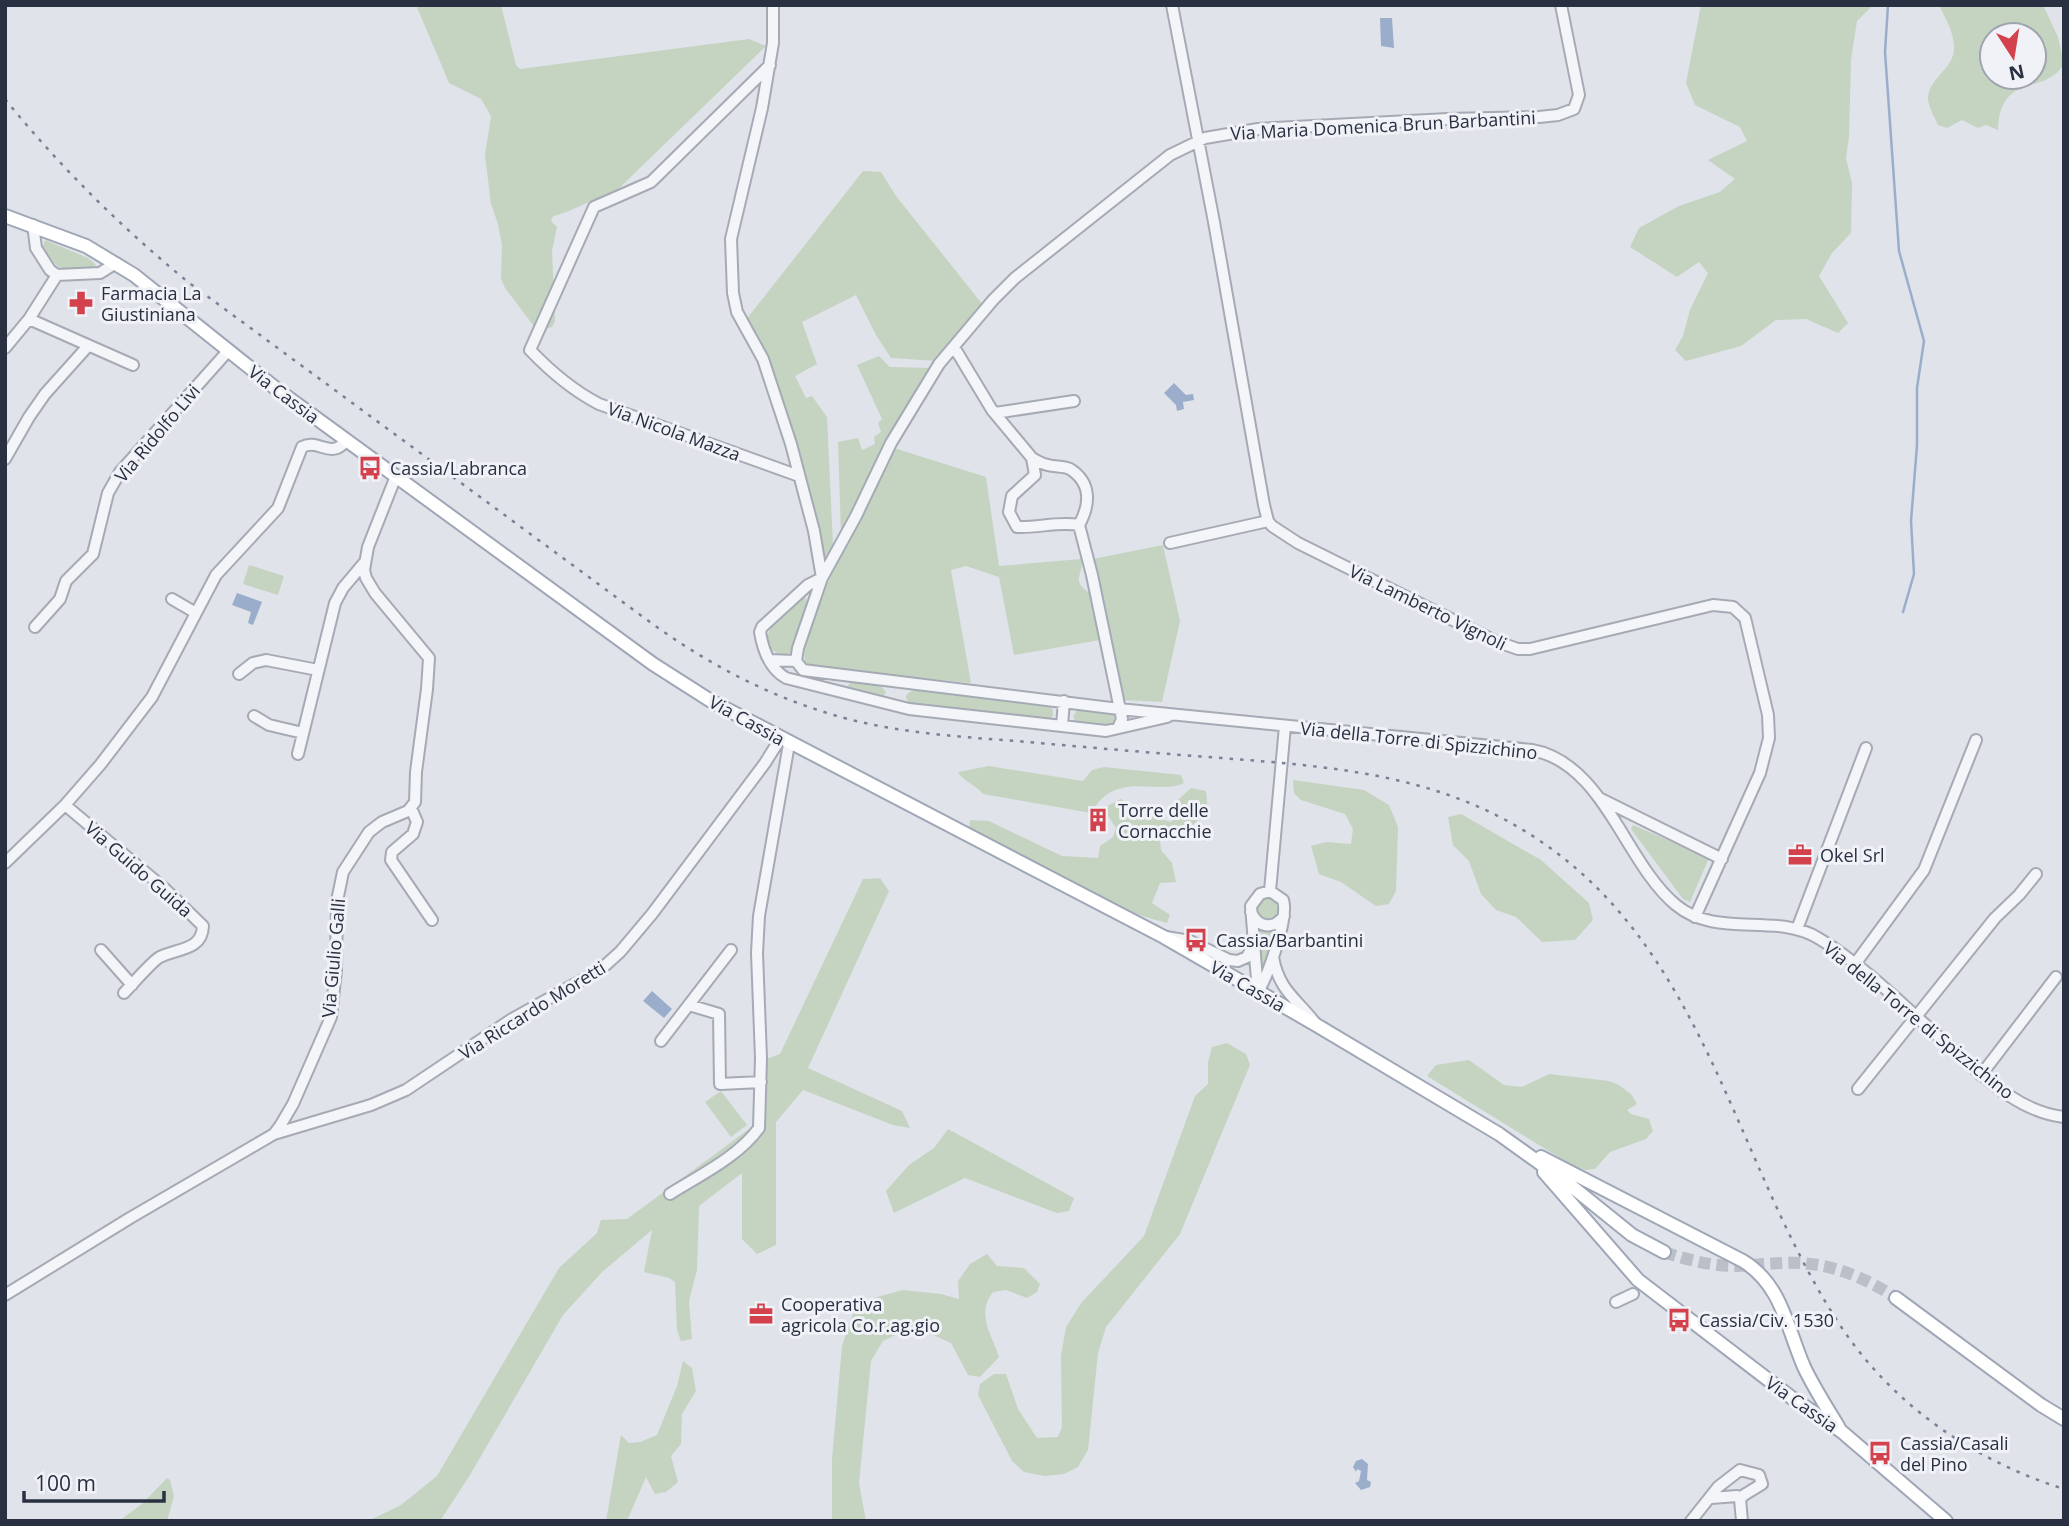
<svg xmlns="http://www.w3.org/2000/svg" width="2069" height="1526" viewBox="0 0 2069 1526" font-family="'Open Sans',sans-serif">
  <style>
    .green { fill: #c4d4c1; fill-rule: evenodd }
    .water { fill: #9aaecb }
    .lines { fill: none; stroke-linecap: round; stroke-linejoin: round }
    .stream { stroke: #9aaecb; stroke-width: 2.5 }
    .major-tunnel { stroke: #bbbfc8; stroke-width: 12; stroke-dasharray: 12 6; stroke-linecap: butt }
    .minor-casing { stroke: #a5aab4; stroke-width: 14 }
    .major-casing { stroke: #9fa6b6; stroke-width: 16 }
    .minor { stroke: #f3f5f8; stroke-width: 10 }
    .major { stroke: #fff; stroke-width: 12 }
    .rail { stroke: #798194; stroke-width: 2.5; stroke-dasharray: 3.5 7; stroke-linecap: butt }
    .labels { text-anchor: middle; dominant-baseline: central; stroke-width: 6; stroke-linejoin: round; paint-order: stroke }
    .street-label { font-size: 18px; fill: #283042; stroke: #f0f2f7 }
    .poi-label { font-size: 18px; fill: #283042; stroke: #f0f2f7; text-anchor: start }
  </style>
  <rect width="100%" height="100%" fill="#e0e3ea"/>
  <path class="green" d="M416,5H501L516,65L520,69L749,39L766,46L610,197C589,198 573,212 553,216L551,221L557,227L552,251L555,321L552,327L545,329H536L505,288L501,279L502,245L498,224L491,204L485,155L491,116L481,99L449,83Z
    M1701,5H1873L1857,21L1851,60L1849,137L1846,158L1852,183L1851,233L1832,253L1819,276L1848,323L1838,333L1806,319L1776,320L1741,346L1686,361L1675,350L1683,336L1690,310L1708,273L1699,262L1677,277L1630,247L1639,228L1679,206L1720,192L1735,179L1708,160L1747,141L1740,127L1695,105L1686,83Z
    M1939,5H2043L2058,37L2064,64C2044,97 2000,71 1998,130L1986,125L1978,128L1962,120L1947,128L1938,125C1935,118 1929,108 1928,100C1927,78 1955,69 1954,47C1954,32 1945,18 1939,5ZM1992,35H2034V77H1992Z
    M863,171L881,172L896,196L983,305L937,361L891,358L876,335L856,295L802,322L817,364L795,376L806,398L812,396L827,417L833,544L825,564L817,527L745,321Z
    M45,240L88,258L96,265C91,268 86,268 79,269C56,271 55,265 43,246Z
    M879,356L890,367L933,368L841,534L838,442L858,438L862,450L875,444L874,437L881,432L878,423L882,419L857,365Z
    M894,448L986,477L999,566L1081,559C1085,575 1068,581 1092,594L1100,640L1014,655L999,577L966,566L951,570L971,683L806,666C793,636 877,483 894,448Z
    M1163,545L1180,621L1162,702L1122,700L1093,559Z
    M249,565L284,576L278,595L243,584Z
    M803,598H806L807,602L792,651L784,657L768,648C762,625 787,611 803,598Z
    M851,682L880,685L886,692L881,699L846,688Z
    M917,689L1049,704C1054,710 1054,713 1051,720L909,705L906,697L908,693Z
    M1078,708L1114,713V722L1106,726L1078,725L1073,717Z
    M989,766L1083,781L1092,770L1104,767L1181,775L1184,783C1161,794 1132,777 1106,795C1100,799 1095,807 1091,813L983,794C976,785 963,781 958,772Z
    M1293,780L1364,790L1389,805L1398,827L1396,891L1389,904L1376,906L1341,882L1319,874L1311,846L1326,842L1351,844L1353,829L1345,814L1301,800L1294,793Z
    M1191,788L1206,791L1208,812L1190,827L1170,830L1160,839L1161,850L1172,863L1176,882L1160,883L1152,903L1170,915L1167,923C1097,905 1032,865 969,829L970,820L989,821L1062,856L1098,858L1100,846L1113,837L1116,828L1103,808L1121,799L1138,812L1171,822L1181,812L1178,800Z
    M1461,814L1541,860L1589,903L1593,920L1575,940L1542,942L1516,917L1496,910L1481,894L1469,861L1453,845L1448,817Z
    M1633,825L1709,858L1690,902L1683,899L1631,829Z
    M880,878L889,891L808,1068L902,1111L910,1128L893,1125L803,1090L776,1122V1245L757,1254L742,1239V1173L699,1206L697,1270L689,1301L692,1339L681,1341L677,1330L675,1282L669,1278L644,1272L652,1230L602,1272L563,1315L470,1475L440,1521H368L401,1505L437,1476L559,1268L597,1233L601,1220L627,1219L753,1126L765,1124L766,1059L780,1054L863,879Z
    M1256 909a12 12 0 1 1 24 0a12 12 0 1 1-24 0Z
    M1277,927L1264,973L1262,975L1258,928Z
    M1227,1043L1246,1054L1250,1065L1180,1234L1106,1327L1098,1353L1088,1450L1078,1467L1064,1474L1045,1476L1024,1472L1012,1461L978,1395L980,1384L994,1374H1006L1018,1409L1037,1438L1058,1437L1062,1427L1061,1356L1066,1327L1082,1302L1144,1236L1195,1096L1208,1084V1062L1212,1047Z
    M1469,1060L1504,1085L1522,1087L1549,1074L1609,1081L1619,1085L1631,1094L1637,1104L1627,1110L1631,1114L1649,1119L1653,1131L1646,1139L1610,1152L1595,1169L1585,1170L1573,1166L1427,1076L1436,1065Z
    M721,1091L747,1125L731,1137L705,1102Z
    M948,1129L1074,1198L1069,1211L1057,1213L965,1178L894,1213L886,1191L909,1165L934,1148Z
    M987,1254L997,1266L1024,1268L1040,1284L1037,1292L1027,1298L1006,1290L993,1292C976,1314 991,1333 999,1357L980,1377L968,1375L951,1343L933,1335L908,1329L883,1341L871,1361L859,1483L866,1521H832V1459L842,1346L854,1310L870,1299L903,1290L941,1294L959,1299L958,1281L970,1264Z
    M683,1361L692,1368L696,1391L682,1414L681,1444L671,1456L678,1482L666,1492L655,1494L646,1477L627,1521H606L621,1435L629,1443L640,1442L657,1435L677,1386Z
    M167,1478L170,1480L174,1496L167,1521H119L143,1503Z"/>
  <path class="water" d="M1380,18H1392L1394,48L1381,46Z
    M1174,383L1186,395L1193,394L1194,400L1183,402L1184,409L1177,411L1176,405L1164,393Z
    M237,593L262,602L253,625L248,623L251,612L232,605Z
    M652,991L672,1009L664,1018L643,1001Z
    M1362,1459L1368,1464L1367,1480L1371,1482L1370,1487L1361,1490L1355,1483L1359,1481L1361,1471L1357,1469L1356,1472L1353,1467L1356,1461Z"/>
  <g class="lines">
    <path class="stream" d="M1888,5L1885,52L1899,251L1924,341L1917,388V445L1911,521L1914,574L1903,612"/>
    <path class="major-tunnel" d="M1664,1252C1688,1260 1711,1266 1737,1266C1758,1265 1780,1262 1801,1263C1835,1265 1868,1279 1896,1298"/>
    <g class="minor-casing">
      <path id="minor" d="M773,5V43L762,108L731,239L733,293L737,312L763,359L791,444L814,531L822,578
        M1172,5L1214,222L1264,505L1268,521L1272,526L1298,543L1495,641L1518,649H1530L1713,605L1733,607L1745,618L1768,715L1769,738L1760,773L1695,917
        M770,65L651,182L594,207L530,350C551,372 572,390 599,404L799,476
        M33,225L36,248L50,270L57,275L100,273L116,263
        M29,319L133,365
        M954,347L992,410L1032,458L1035,475L1012,496L1009,512L1017,527C1038,528 1059,521 1079,525
        M5,348L29,319L57,275
        M995,413L1074,401
        M1032,458C1037,461 1042,464 1048,465C1055,467 1064,466 1070,469C1092,483 1090,505 1079,525
        M5,459L29,417L45,394L88,346
        M1079,525L1092,575L1122,719L1118,728
        M1170,543L1268,521
        M822,578L808,585L762,627L760,632C763,650 770,669 786,678L909,709L1071,727L1106,731L1167,717
        M172,599L196,613
        M35,627L60,599L66,581L93,554L108,493L120,472L228,351
        M769,660L796,661
        M796,661L803,670L1119,709L1532,750C1604,763 1625,863 1676,905C1717,939 1775,912 1818,938C1864,965 1909,1011 1949,1046C1982,1075 2018,1112 2064,1117
        M796,661L798,648L822,578L856,516L891,443L939,364L993,300L1015,278L1170,155L1205,138L1258,129L1448,119L1539,117L1558,115L1574,109L1579,95L1561,5
        M239,674L253,663L266,660L318,670
        M254,716L269,725L303,733
        M1062,726L1064,701
        M298,754L335,603L343,588L364,563
        M1599,798L1722,859
        M65,805L164,888L203,926C202,951 177,948 160,957C153,960 131,986 124,993
        M411,808L417,822L413,834L392,852L391,860L432,920
        M5,863L65,805L100,765L152,697L216,575L278,508L302,447C319,438 330,460 346,441
        M1270,891L1283,900C1289,918 1268,975 1258,992L1251,906L1260,894Z
        M1270,891L1285,726
        M1251,912C1258,928 1273,930 1284,916
        M1797,929L1866,748
        M1166,937L1190,941L1229,960L1238,961L1247,957L1253,946
        M101,950L132,985
        M1273,957C1279,991 1297,999 1316,1024
        M1855,964L1924,870L1976,740
        M689,1005L719,1014L720,1084L761,1082
        M661,1041L731,950
        M1981,1075L2056,977
        M1858,1089L1995,918L2019,895L2036,874
        M274,1134L371,1105L406,1090L512,1019L600,970L620,952L652,914L765,763L780,739
        M670,1194C700,1175 738,1157 759,1128L761,1058L757,953L759,916L789,744
        M5,1295L130,1218L274,1134L280,1126L293,1104L331,1017L336,970L337,901L343,872L369,832L382,822L408,811L415,802L416,772L427,689L429,658L375,593L366,578L364,570L368,547L396,476
        M1616,1302L1633,1294
        M1711,1498L1737,1496L1740,1499
        M1740,1499L1742,1521
        M1691,1521L1718,1487L1740,1470L1759,1475L1762,1484L1744,1495L1740,1499"/>
    </g>
    <g class="major-casing">
      <path id="major" d="M5,216L86,246L134,275L279,391L653,664L711,701L1164,937L1318,1026L1499,1134L1570,1185L1632,1235L1664,1252
        M1541,1157L1743,1261C1782,1285 1787,1328 1804,1367C1814,1388 1827,1408 1839,1428
        M1544,1172L1638,1280L1792,1398L1841,1431L1946,1521
        M1896,1298L2041,1405L2064,1419"/>
    </g>
    <use href="#minor" class="minor"/>
    <use href="#major" class="major"/>
    <path class="rail" d="M5,99C60,167 121,227 188,282L654,625C706,662 761,692 821,711C884,732 950,736 1016,741C1084,747 1153,753 1221,758C1338,767 1447,775 1546,845C1707,958 1736,1165 1838,1322C1890,1403 1972,1460 2064,1489"/>
  </g>
  <defs>
    <g id="pharmacy-bare" transform="scale(1.89)"><path d="M-2-6h4v4h4v4h-4v4h-4v-4h-4v-4h4Z" fill="#d3424c" stroke="#f0f2f7" stroke-width="2.5" paint-order="stroke"/></g>
    <g id="bus-bare" transform="scale(1.89)"><path d="M-5-6H5V4H4V6H2V4H-2V6H-4V4H-5ZM-3.5-4V0h7V-4ZM-3.5 1.2v1.5H-2V1.2ZM2 1.2v1.5H3.5V1.2Z" fill="#d3424c" stroke="#f0f2f7" stroke-width="2.5" paint-order="stroke"/></g>
    <g id="building-bare" transform="scale(1.89)"><path d="M-4-6H4V6H1V3H-1V6H-4ZM-2.5-4.3h1.7v1.8h-1.7ZM.8-4.3h1.7v1.8H.8ZM-2.5-1h1.7V.8h-1.7ZM.8-1h1.7V.8H.8Z" fill="#d3424c" stroke="#f0f2f7" stroke-width="2.5" paint-order="stroke"/></g>
    <g id="office-bare" transform="scale(1.89)"><path d="M-6-3h4V-5.5h4V-3h4V5H-6ZM-1-4.5V-3h2v-1.5ZM-6 0V1H6V0Z" fill="#d3424c" stroke="#f0f2f7" stroke-width="2.5" paint-order="stroke"/></g>
  </defs>
  <g fill-rule="evenodd">
    <use href="#pharmacy-bare" x="81" y="303"/>
    <use href="#bus-bare" x="370" y="468"/>
    <use href="#building-bare" x="1098" y="820"/>
    <use href="#office-bare" x="1800" y="855"/>
    <use href="#bus-bare" x="1196" y="940"/>
    <use href="#office-bare" x="761" y="1314"/>
    <use href="#bus-bare" x="1679" y="1320"/>
    <use href="#bus-bare" x="1880" y="1453"/>
  </g>
  <g class="labels">
    <g class="street-label">
      <text transform="translate(1383 125) rotate(-3)">Via Maria Domenica Brun Barbantini</text>
      <text transform="translate(284 394) rotate(37)">Via Cassia</text>
      <text transform="translate(674 431) rotate(20)">Via Nicola Mazza</text>
      <text transform="translate(157 433) rotate(-50)">Via Ridolfo Livi</text>
      <text transform="translate(1428 607) rotate(26)">Via Lamberto Vignoli</text>
      <text transform="translate(747 720) rotate(29)">Via Cassia</text>
      <text transform="translate(1419 740) rotate(6)">Via della Torre di Spizzichino</text>
      <text transform="translate(139 869) rotate(41)">Via Guido Guida</text>
      <text transform="translate(333 958) rotate(-85)">Via Giulio Galli</text>
      <text transform="translate(1248 986) rotate(30)">Via Cassia</text>
      <text transform="translate(532 1010) rotate(-32)">Via Riccardo Moretti</text>
      <text transform="translate(1919 1020) rotate(39)">Via della Torre di Spizzichino</text>
      <text transform="translate(1802 1404) rotate(35)">Via Cassia</text>
    </g>
    <g class="poi-label">
      <text x="101" y="293">Farmacia La<tspan x="101" dy="21">Giustiniana</tspan></text>
      <text x="390" y="468">Cassia/Labranca</text>
      <text x="1118" y="810">Torre delle<tspan x="1118" dy="21">Cornacchie</tspan></text>
      <text x="1820" y="855">Okel Srl</text>
      <text x="1216" y="940">Cassia/Barbantini</text>
      <text x="781" y="1304">Cooperativa<tspan x="781" dy="21">agricola Co.r.ag.gio</tspan></text>
      <text x="1699" y="1320">Cassia/Civ. 1530</text>
      <text x="1900" y="1443">Cassia/Casali<tspan x="1900" dy="21">del Pino</tspan></text>
    </g>
  </g>
  <rect width="2069" height="1526" fill="none" stroke="#283042" stroke-width="14"/>
  <g transform="translate(2013 56) rotate(168)"><circle r="33" fill="#f0f2f7" stroke="#a0a4af" stroke-width="2"/>
  <path d="M0-5L12 26L0 18L-12 26Z" fill="#d3424c"/>
  <text y="-10" font-size="19" font-weight="bold" text-anchor="middle" fill="#283042">N</text>
  </g>
  <path d="M24 1491v10h140v-10" fill="none" stroke="#283042" stroke-width="3.5"/>
  <text x="35" y="1491" font-size="21" fill="#283042" stroke="#f0f2f7" stroke-width="5" paint-order="stroke">100 m</text>
</svg>
